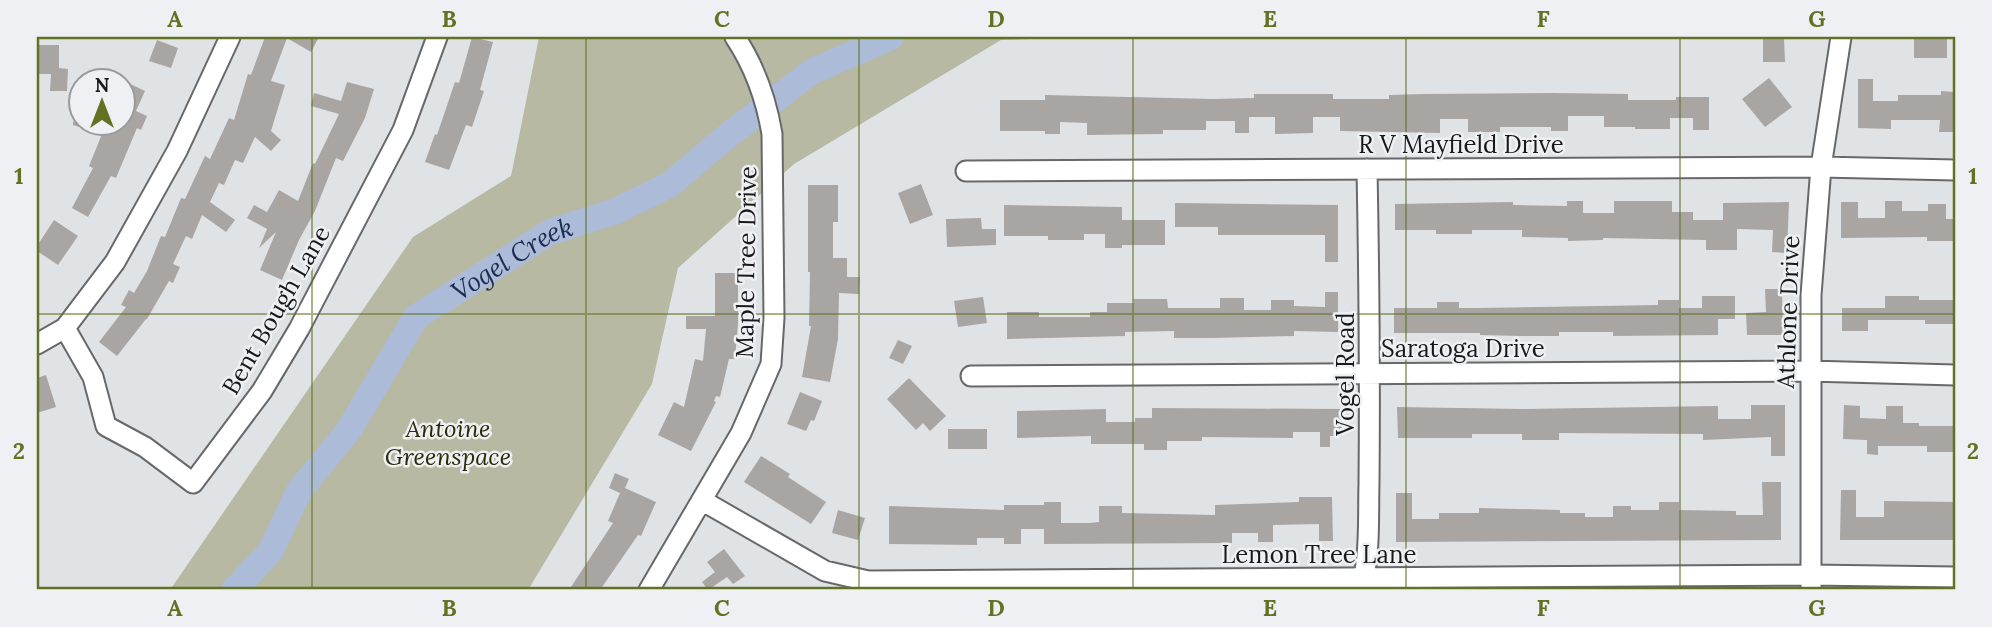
<svg xmlns="http://www.w3.org/2000/svg" width="1992" height="627" viewBox="0 0 1992 627" font-family="Lora,serif">
  <style>
    .green { fill: #b7b9a2 }
    .lines { fill: none; stroke-linecap: round; stroke-linejoin: round }
    .river { stroke: #acbbd7; stroke-width: 26 }
    .building { fill: #a9a5a3 }
    .minor-casing { stroke: #66686b; stroke-width: 23 }
    .minor { stroke: #fff; stroke-width: 19 }
    .grid { fill: none; stroke: #617322; stroke-width: 2; stroke-opacity: 0.55 }
    .labels { text-anchor: middle; dominant-baseline: central; stroke-width: 5; stroke-linejoin: round; paint-order: stroke }
    .street-label { font-size: 24px; fill: #18191a; stroke: #eef0f3 }
    .park-label { font-size: 24px; font-style: italic; fill: #2b2c04; stroke: #eef0f3 }
    .water-label { font-size: 26px; font-style: italic; fill: #1a2c52; stroke: #eef0f3 }
    .neatline { fill: none; stroke: #617322; stroke-width: 2.5 }
    .grid-label { font-size: 23px; text-anchor: middle; font-weight: bold; fill: #617322 }
  </style>
  <rect width="100%" height="100%" fill="#e0e3e6"/>
  <path class="green" d="M539,37H1092L1001,40L794,164L678,268L652,384L528,590H170L413,237L511,176Z"/>
  <g class="lines">
    <path class="river" id="s1" d="M234,590L270,552L299,491L349,430L416,317L550,232L616,211L669,185L726,137L811,72L891,37"/>
  </g>
  <path class="building" d="M265,37H319L311,52L287,38L271,81L285,85L271,131L281,140L271,151L255,137L243,163L235,160L224,185L219,183L210,202L235,220L226,232L202,215L192,239L186,236L173,264L180,267L173,283L169,281L147,319H146L117,356L99,342L126,307L121,305L129,290L134,293L147,271L161,236L165,237L181,198L185,199L205,156L210,159L229,118L234,120L248,74L251,75Z
    M472,37L493,42L480,90L484,91L472,127L466,125L449,170L425,162L435,134L437,135L455,82L459,83Z
    M1763,37H1784L1785,62H1763Z
    M1914,37H1947V58H1914Z
    M157,40L178,48L171,68L149,61Z
    M37,45H59V68L68,69L67,91H50L51,74H37Z
    M1769,78L1792,107L1765,127L1742,99Z
    M1858,79H1873V101H1898V95H1941V91L1955,92V132H1939L1940,120H1891V129L1858,128Z
    M122,80L145,91L136,111L147,116L141,130L137,128L116,178L111,176L88,217L72,208L93,168L89,166L102,134L73,125V122H122Z
    M347,82L374,89L365,118L343,161L336,158L315,211L299,240L282,280L260,270L276,232L259,248L267,229L247,218L254,205L267,212L279,190L298,201L313,163L315,164L339,114L311,106L314,93L341,101Z
    M1551,93L1628,94V100H1676V97H1709V130H1693V118H1670V129H1635V127H1604V116H1568V131H1551V127H1500V132H1468V119H1440V133L1340,131V117H1313V133L1275,134V117H1249V133H1235V121H1206V130H1163V134L1087,135V123L1060,122V134H1045V131H1000V100H1045V95L1213,99L1254,98V94H1333V99H1389V95L1424,94Z
    M921,184L933,215L910,224L898,193Z
    M808,185H838V222H833V258H847V277H860L859,294L839,293L838,339L830,382L802,377L811,326H809L810,272H808Z
    M1567,201H1583V213H1614V201H1672V212H1693V220H1723V203L1789,202L1787,253L1772,252L1773,230L1737,229V250H1706V240L1603,238V240L1568,241V238L1522,237V230H1472V234H1436V230H1395V204L1513,202V205L1567,206Z
    M1885,201H1902V211H1928V204H1946V219H1955V241H1927V237L1841,238V202H1858V218H1885Z
    M1175,203L1338,205V262H1325V235H1218V227H1175Z
    M1004,205L1122,207V220H1165V245H1122V248H1105V234H1084V240H1048V236H1004Z
    M981,218L982,229H996V245L947,247L946,219Z
    M54,220L78,236L58,265L37,251V246Z
    M715,273H738V323L735,359H729L720,397L716,396L714,401L716,402L691,451L658,435L674,402L684,407L695,359L703,361L706,329H686V316H715Z
    M1765,289H1782L1783,335H1747L1746,313L1766,312Z
    M1325,292H1338V332L1294,331V336L1212,338H1174V331L1125,332V336L1007,339V312H1039V317H1090V312H1107V303H1134L1133,299H1167L1168,308H1220V298H1244V310H1271V300H1294V306L1325,307Z
    M1702,296H1735V319H1718V335L1613,336V332H1559V336H1521L1480,335V333H1394V308H1437V302H1459V308H1480L1658,305V300H1679V308H1702Z
    M1885,296H1919V300H1955V324H1925V320H1868V331H1842V308H1885Z
    M983,297L987,323L958,327L954,301Z
    M898,340L912,346L903,364L889,358Z
    M46,375L56,407L37,413V378Z
    M909,378L946,416L930,431L923,423L916,430L887,399Z
    M800,392L822,401L814,421L811,420L806,431L787,424Z
    M1751,405H1785V456H1771V437L1703,440V434L1559,433V440H1522V434H1472V438H1398L1397,407L1522,409L1718,406V419H1751Z
    M1844,405L1860,406V418L1886,419V406H1903V423H1919V426H1955V452H1927V446H1878V455L1867,454V440L1843,439Z
    M1152,408L1342,409V436H1330V447H1320V432H1293V438L1202,437V441H1167V450H1144V444H1091V436L1017,438V411L1106,409V422H1135V418H1152Z
    M948,429H987V449H948Z
    M761,456L790,474L788,477L826,502L811,524L744,482Z
    M615,473L629,479L625,488L656,502L641,536L638,535L600,590H569L613,523L608,521L620,493L609,488Z
    M1762,482H1781V540L1396,542V493H1412V519H1439V513H1479V508L1560,510V513H1585V517H1613V506H1631V510H1659V502H1679V510L1736,511V515H1763Z
    M1841,490H1856V517H1884V501L1955,502V540H1840Z
    M1299,497H1332L1333,541H1319V524L1273,525V542H1258V533H1232V543L1044,544V529H1021V544H1004V538H977V545L889,544V506L1004,510V505H1044V502H1061V523H1089L1099,522V506H1122V513L1215,515V505L1299,502Z
    M838,510L865,518L858,540L832,533Z
    M724,549L745,576L733,584L727,577L708,590L702,582L715,572L707,562Z"/>
  <g class="lines">
    <g class="minor-casing">
      <path id="minor" d="M966,171L1821,167L1955,170
        M65,328L93,377L106,426L145,447L193,483L262,391L299,329L403,130L437,37
        M37,344L65,328L115,262L177,151L230,37
        M971,376L1809,371L1955,375
        M703,501L825,571L868,581L1811,575L1955,577
        M1359,589C1371,567 1368,512 1369,484C1370,379 1369,274 1367,169
        M649,590L741,433L771,364L774,318L772,134C766,98 755,67 735,37
        M1811,590V295L1821,167L1841,37"/>
    </g>
    <use href="#minor" class="minor"/>
  </g>
  <path class="grid" d="M312,37V590M586,37V590M859,37V590M1133,37V590M1406,37V590M1680,37V590M37,314H1955"/>
  <g class="labels">
    <g class="street-label">
      <text x="1461" y="144">R V Mayfield Drive</text>
      <text transform="translate(746 262) rotate(-89)">Maple Tree Drive</text>
      <text transform="translate(276 310) rotate(-60)">Bent Bough Lane</text>
      <text transform="translate(1788 312) rotate(-88)">Athlone Drive</text>
      <text x="1463" y="348">Saratoga Drive</text>
      <text transform="translate(1345 374) rotate(-90)">Vogel Road</text>
      <text x="1319" y="554">Lemon Tree Lane</text>
    </g>
    <g class="park-label">
      <text x="448" y="428">Antoine<tspan x="448" dy="28">Greenspace</tspan></text>
    </g>
    <g class="water-label">
      <text stroke="none"><textPath href="#s1" startOffset="443">Vogel Creek</textPath></text>
    </g>
  </g>
  <rect width="1992" height="627" fill="none" stroke="#eef0f3" stroke-width="77"/>
  <g transform="translate(102 102)"><circle r="33" fill="#eef0f3" stroke="#989a9c" stroke-width="2"/>
  <path d="M0-5L12 26L0 18L-12 26Z" fill="#617322"/>
  <text y="-10" font-size="19" font-weight="bold" text-anchor="middle" fill="#18191a">N</text>
  </g>
  <rect x="38" y="38" width="1916" height="550" class="neatline"/>
  <g class="grid-label">
    <text x="175" y="27">A</text>
    <text x="449" y="27">B</text>
    <text x="722" y="27">C</text>
    <text x="996" y="27">D</text>
    <text x="1270" y="27">E</text>
    <text x="1543" y="27">F</text>
    <text x="1817" y="27">G</text>
    <text x="19" y="184">1</text>
    <text x="1973" y="184">1</text>
    <text x="19" y="459">2</text>
    <text x="1973" y="459">2</text>
    <text x="175" y="616">A</text>
    <text x="449" y="616">B</text>
    <text x="722" y="616">C</text>
    <text x="996" y="616">D</text>
    <text x="1270" y="616">E</text>
    <text x="1543" y="616">F</text>
    <text x="1817" y="616">G</text>
  </g>
</svg>
